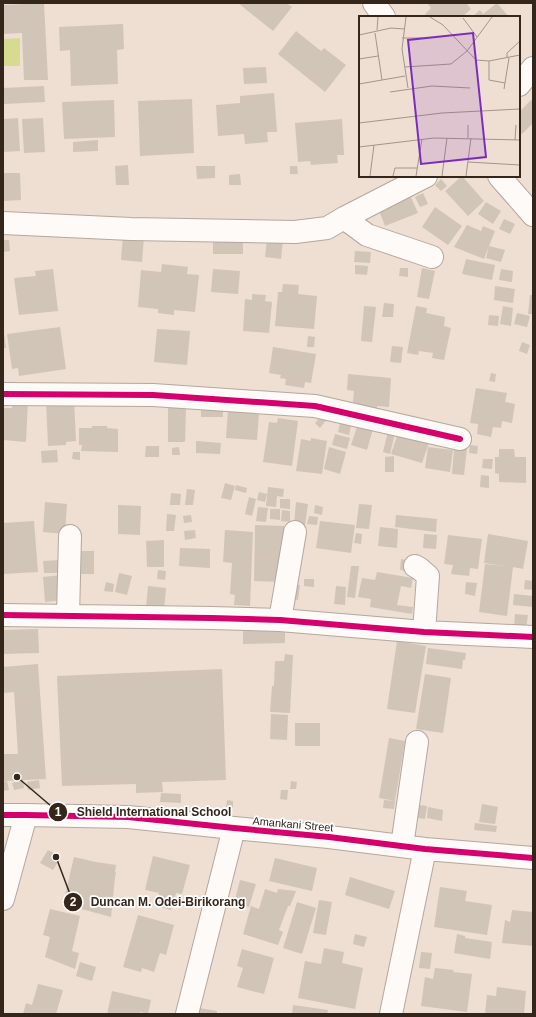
<svg xmlns="http://www.w3.org/2000/svg" width="536" height="1017" viewBox="0 0 536 1017" font-family="Helvetica,sans-serif">
  <style>
    .green { fill: #d7db92 }
    .building { fill: #d1c5b8 }
    .lines { fill: none; stroke-linecap: round; stroke-linejoin: round }
    .minor-casing { stroke: #b5a79d; stroke-width: 24 }
    .minor { stroke: #fdfaf8; stroke-width: 22 }
    .cycleway-casing { stroke: #fff; stroke-width: 8 }
    .cycleway { stroke: #d6006c; stroke-width: 6 }
    .labels { text-anchor: middle; dominant-baseline: central; stroke-width: 3.5; stroke-linejoin: round; paint-order: stroke }
    .street-label { font-size: 11px; fill: #35261b; stroke: #fff }
    .inset-road { fill: none; stroke: #a59489; stroke-width: 1 }
    .view { fill: #7b2cbf; fill-opacity: 0.15; stroke: #7b2cbf; stroke-width: 2 }
    .inset-edge { fill: none; stroke: #35261b; stroke-width: 2 }
    .leader { fill: none; stroke: #35261b; stroke-width: 1.5 }
    .callout-dot { fill: #35261b; stroke: #fff; stroke-width: 1.5 }
    .mark-label { font-size: 12px; text-anchor: middle; font-weight: bold; fill: #fff }
    .callout-label { font-size: 12px; text-anchor: middle; font-weight: bold; fill: #35261b; stroke: #fff; stroke-width: 3.5; stroke-linejoin: round; paint-order: stroke }
  </style>
  <rect width="100%" height="100%" fill="#efded2"/>
  <path class="green" d="M20,38V66H3V39Z"/>
  <path class="building" d="M44,3L48,80H24L22,33L3,34V5Z
    M238,3H286L292,7L273,31Z
    M427,3H466L471,9L462,17H428L425,14L431,8Z
    M497,3L509,17H472L480,10L483,14Z
    M123,24L124,49L117,50L118,84L71,86L70,50L60,51L59,27Z
    M296,31L321,51L324,48L346,65L325,92L278,54Z
    M266,67L267,83L244,84L243,68Z
    M44,86L45,102L4,104L3,88Z
    M274,93L277,132H267L268,142L245,144L244,134L218,136L216,105L240,103V96Z
    M192,99L194,153L140,156L138,101Z
    M114,100L115,137L64,139L62,102Z
    M531,100L533,102V123L522,134L519,131V112Z
    M18,118L20,151L3,152V119Z
    M43,118L45,152L24,153L22,119Z
    M342,119L344,155H337L338,163L311,165L310,161L298,162L295,123Z
    M98,140V151L73,152V142Z
    M128,165L129,185H116L115,166Z
    M196,166H215V178L197,179Z
    M290,166H297L298,174H290Z
    M3,173H20L21,200L3,201Z
    M240,174L241,185H229V175Z
    M462,176L484,201L468,216L445,191Z
    M441,179L447,186L441,191L435,185Z
    M423,193L428,204L420,207L415,197Z
    M410,195L418,213L385,226L378,208Z
    M486,202L501,211L493,224L478,214Z
    M435,207L462,226L448,245L422,227Z
    M504,219L515,224L510,234L499,229Z
    M467,225L481,231L483,226L495,231L489,246L505,250L501,262L486,258L489,246L484,259L454,247Z
    M123,236L144,237L142,262L121,260Z
    M213,238H243V254H213Z
    M267,239L283,240L281,259L265,257Z
    M3,240H9L10,251L3,252Z
    M355,251L371,252L370,263L354,262Z
    M466,259L495,265L492,280L462,274Z
    M162,264L188,267L187,274L199,275L195,312L174,310V315L158,313V309L138,307L141,270L161,272Z
    M355,265L368,266L367,275L355,274Z
    M400,268H408V277L399,276Z
    M422,268L435,271L429,299L417,297Z
    M53,269L58,311L19,315L14,278L36,276L35,271Z
    M213,269L240,271L238,294L211,292Z
    M501,269L513,271L512,282L499,280Z
    M283,284L299,285L298,294L317,296L314,329L275,326L278,292H282Z
    M495,286L515,289L513,303L494,300Z
    M252,294L266,295L265,301L272,302L269,333L243,331L245,299L252,300Z
    M530,295H533V314H528Z
    M384,303L394,304L393,317H382Z
    M364,306L376,307L372,342L361,341Z
    M416,306L427,308L426,313L445,317L444,326L451,328L444,360L432,358L433,353L419,351L418,355L407,353Z
    M503,306L513,308L511,326L500,324Z
    M517,313L530,316L527,327L514,324Z
    M489,315L499,316L498,326L488,325Z
    M60,327L66,369L19,376L18,368L12,369L7,334Z
    M157,329L190,331L187,365L154,362Z
    M3,333H4L6,348H3Z
    M308,336L315,337L314,347H307Z
    M522,342L530,345L527,354L519,351Z
    M392,346L403,347L401,363L390,362Z
    M273,347L316,354L311,383L305,382L304,388L285,385L286,379L280,378L281,375L269,373Z
    M491,373L496,374L495,382L489,381Z
    M348,374L391,378L389,407L377,406L376,414L352,412L354,391L347,390Z
    M476,388L507,393L505,402L515,404L512,423L502,421L501,428L493,427L491,437L477,434L478,424L470,423Z
    M12,400L28,401L26,442L3,440V408H12Z
    M74,400L76,441L66,442V445L48,446L46,401Z
    M201,406L223,407V417H201Z
    M168,407H186L185,442H168Z
    M228,410L259,413L257,440L226,438Z
    M323,414L328,418L320,428L315,423Z
    M278,418L298,421L292,466L263,462L269,422L277,423Z
    M340,423L351,426L349,435L338,432Z
    M358,424L373,429L367,450L351,445Z
    M92,426H107V428L118,429V452L81,451L82,445H79V428H92Z
    M388,431L395,433L390,454L383,452Z
    M398,433L429,443L422,463L391,454Z
    M335,434L350,438L347,449L332,445Z
    M311,438L327,441L322,474L296,471L301,439L311,441Z
    M196,441L221,443L220,454L196,453Z
    M470,445L478,446L477,454L469,453Z
    M146,446H159V457H145Z
    M179,447L180,455H172V448Z
    M329,447L346,452L340,474L324,469Z
    M428,447L453,450L450,472L425,468Z
    M454,449H467L464,475L452,474Z
    M499,449H514L515,457H526V483L499,482V474L495,473V457H499Z
    M57,450L58,462L42,463L41,451Z
    M73,452H80V460L72,459Z
    M394,456V472H385V457Z
    M483,459H493L492,469L482,468Z
    M481,475L489,476V488L480,487Z
    M225,483L235,486L231,500L221,498Z
    M236,485L247,488L246,493L235,490Z
    M268,487L284,489L283,497L277,496L276,507L266,506Z
    M187,489L195,490L193,505H185Z
    M259,492L267,494L265,502L257,500Z
    M171,493L181,494L180,505H170Z
    M249,497L256,499L252,516L245,514Z
    M280,499H290V509L280,508Z
    M45,502L67,504L65,534L43,532Z
    M296,502L308,504L305,525L294,524Z
    M359,504L372,505L369,529L356,528Z
    M118,505L141,506L140,535L118,534Z
    M315,505L323,507L322,515L314,513Z
    M258,507L268,508L266,522L256,521Z
    M270,509H280V520L270,519Z
    M282,510L290,511V522L281,521Z
    M167,514L176,515L174,531H166Z
    M191,515L192,522L184,523L183,516Z
    M396,515L437,519L436,532L395,527Z
    M309,516L318,517L317,525L307,524Z
    M34,521L38,572L3,574V523Z
    M320,521L355,525L351,553L316,548Z
    M255,525L284,526L282,582L254,581Z
    M380,527L398,529L397,548L378,546Z
    M195,530L196,538L185,540L184,531Z
    M225,530L253,532L250,606L234,605L235,595L230,594L232,563L223,562Z
    M356,533L362,534L361,544L354,543Z
    M424,534L437,535L436,549L423,548Z
    M488,534L528,541L523,569L513,567L507,616L479,612L485,564L506,566L484,563Z
    M448,535L482,539L478,569L470,568L469,576L451,574L453,565L444,564Z
    M164,540V567H147L146,541Z
    M180,548L210,549V568L179,566Z
    M75,551H94V574H75Z
    M401,559L412,561L411,572L400,570Z
    M61,560V573H44L43,561Z
    M351,566H359L355,598L347,597Z
    M158,570L166,571L165,580L157,579Z
    M377,572L413,578L411,588L401,586L397,605L413,607L412,614L370,607L371,599L358,597L362,578L375,580Z
    M119,573L132,576L127,595L115,592Z
    M61,575L63,600L45,602L43,577Z
    M304,579H314V587L304,586Z
    M525,580L533,581V590L524,589Z
    M106,582L114,584L113,592L104,591Z
    M466,582L477,583L475,596L465,594Z
    M288,584L300,585L298,600L286,599Z
    M148,586L166,588L164,610L146,608Z
    M336,586L346,587L345,605L334,604Z
    M514,594L533,596V607L513,605Z
    M515,614L528,615L526,629L514,627Z
    M285,628V643L243,644V629Z
    M38,629L39,653L3,654V630Z
    M397,641L426,646L415,713L387,709Z
    M428,648L466,653L465,660H463L462,669L426,664Z
    M285,654L293,655L290,713L270,712L272,686H274L275,661H284Z
    M38,664L46,779L3,781V754H18L14,692L3,693V667Z
    M222,669L226,780L162,782L163,792L136,793V784L62,786L57,676Z
    M425,674L451,678L443,733L416,729Z
    M271,714L288,715L287,740L270,739Z
    M295,723H320V746H295Z
    M389,738L405,741L395,801L379,798Z
    M23,780L24,788L14,790L12,783Z
    M39,780L40,788L28,790L27,782Z
    M7,781L9,790L3,791V782Z
    M291,781L297,782L296,789H290Z
    M281,790H288L287,800L280,799Z
    M161,793L181,794V803L160,802Z
    M227,800L233,801V808L226,807Z
    M384,800L395,801L394,809L383,808Z
    M411,804L427,806L425,819L410,817Z
    M482,804L498,807L495,824L479,822Z
    M428,807L443,810L442,821L427,818Z
    M475,823L497,826L496,832L474,830Z
    M48,850L61,857L53,870L40,863Z
    M153,856L190,865L182,894L176,893L171,910L156,906L159,893L145,890Z
    M74,857L96,862L116,865L115,872H116L115,878L111,917L63,904Z
    M275,858L317,868L312,891L269,881Z
    M350,877L395,891L389,909L345,895Z
    M240,880L256,884L249,907L234,903Z
    M440,887L467,891L465,901L492,905L487,935L434,927Z
    M265,889L277,893L278,889L296,891L290,906H288L279,930L283,932L278,945L243,934L251,906L259,909Z
    M319,900L332,902L326,935L313,933Z
    M297,902L316,908L302,954L283,948Z
    M50,909L80,916L72,951L79,953L75,969L45,957L50,937L43,935Z
    M512,910L533,912V946L502,943L505,920L510,922Z
    M138,915L174,925L166,955L160,953L154,972L142,968L141,972L123,967Z
    M355,934L367,937L364,947L353,944Z
    M457,934L465,936V938L492,942L490,959L454,953Z
    M324,948L344,952L342,963L363,968L355,1009L298,998L305,961L321,964Z
    M242,949L274,958L264,994L237,987L243,968L237,966Z
    M421,952L432,953L430,969L419,968Z
    M80,962L96,967L92,981L76,976Z
    M435,968L454,970L453,972L472,974L467,1012L421,1006L425,977L433,979Z
    M38,984L63,990L56,1014H23L26,1003L32,1005Z
    M497,987L526,991L524,1014H485L487,995L496,996Z
    M112,991L151,1000L148,1014L140,1012V1014H107Z
    M293,1005L328,1010L327,1014H292Z
    M199,1008L217,1011V1014H198Z"/>
  <g class="lines">
    <g class="minor-casing">
      <path id="minor" d="M374,3L384,17
        M519,85L533,68
        M499,176L533,215
        M344,218L367,235L432,257
        M3,223L131,229L295,232L327,228L344,218L426,176
        M3,394L153,395L315,406L460,439
        M415,566L420,569L428,576L424,632
        M3,615L212,618L280,620L424,632L533,637
        M68,616L70,536
        M280,620L295,532
        M3,815H26L128,817L234,828L329,837L425,849L533,858
        M402,846L417,742
        M3,899L26,815
        M187,1014L234,828
        M391,1014L425,849"/>
    </g>
    <use href="#minor" class="minor"/>
    <g class="cycleway-casing">
      <path id="cycleway" d="M3,394L153,395L315,406L460,439
        M3,615L212,618L280,620L424,632L533,637
        M3,815H26L128,817L234,828L329,837L425,849L533,858"/>
    </g>
    <use href="#cycleway" class="cycleway"/>
  </g>
  <g class="labels">
    <g class="street-label">
      <text transform="translate(293 824) rotate(5)">Amankani Street</text>
    </g>
  </g>
  <g transform="translate(359 16)">
    <rect width="161" height="161" fill="#efded2"/>
    <path class="inset-road" d="M47,1L43,33L49,72M71,1L84,9L117,44L130,45L161,39M104,2L118,21M18,14L19,1M16,17L23,64M0,19L32,12L45,13M43,22H65M148,42V37L161,25M0,43L19,40M130,45V64L146,67M46,51L92,48L108,35L133,1M0,68L46,60M145,73L150,42M31,76L73,70L111,72M0,107L83,97L161,93M109,122V109M156,124L157,109M0,131L75,122L161,124M109,146L161,149M11,160L15,129M34,160L36,152H58M57,160L63,123M83,160L88,122M107,160L112,122"/>
    <path class="view" d="M114,17L127,141L62,148L49,24Z"/>
    <rect width="161" height="161" class="inset-edge"/>
  </g>
  <path class="leader" d="M17 777L58 812M56 857L73 902"/>
  <g class="callout-dot">
    <circle cx="17" cy="777" r="4"/>
    <circle cx="56" cy="857" r="4"/>
    <circle cx="58" cy="812" r="10"/>
    <circle cx="73" cy="902" r="10"/>
  </g>
  <g class="mark-label">
    <text x="58" y="816">1</text>
    <text x="73" y="906">2</text>
  </g>
  <g class="callout-label">
    <text x="154" y="816">Shield International School</text>
    <text x="168" y="906">Duncan M. Odei-Birikorang</text>
  </g>
  <rect width="536" height="1017" fill="none" stroke="#35261b" stroke-width="8"/>
</svg>
